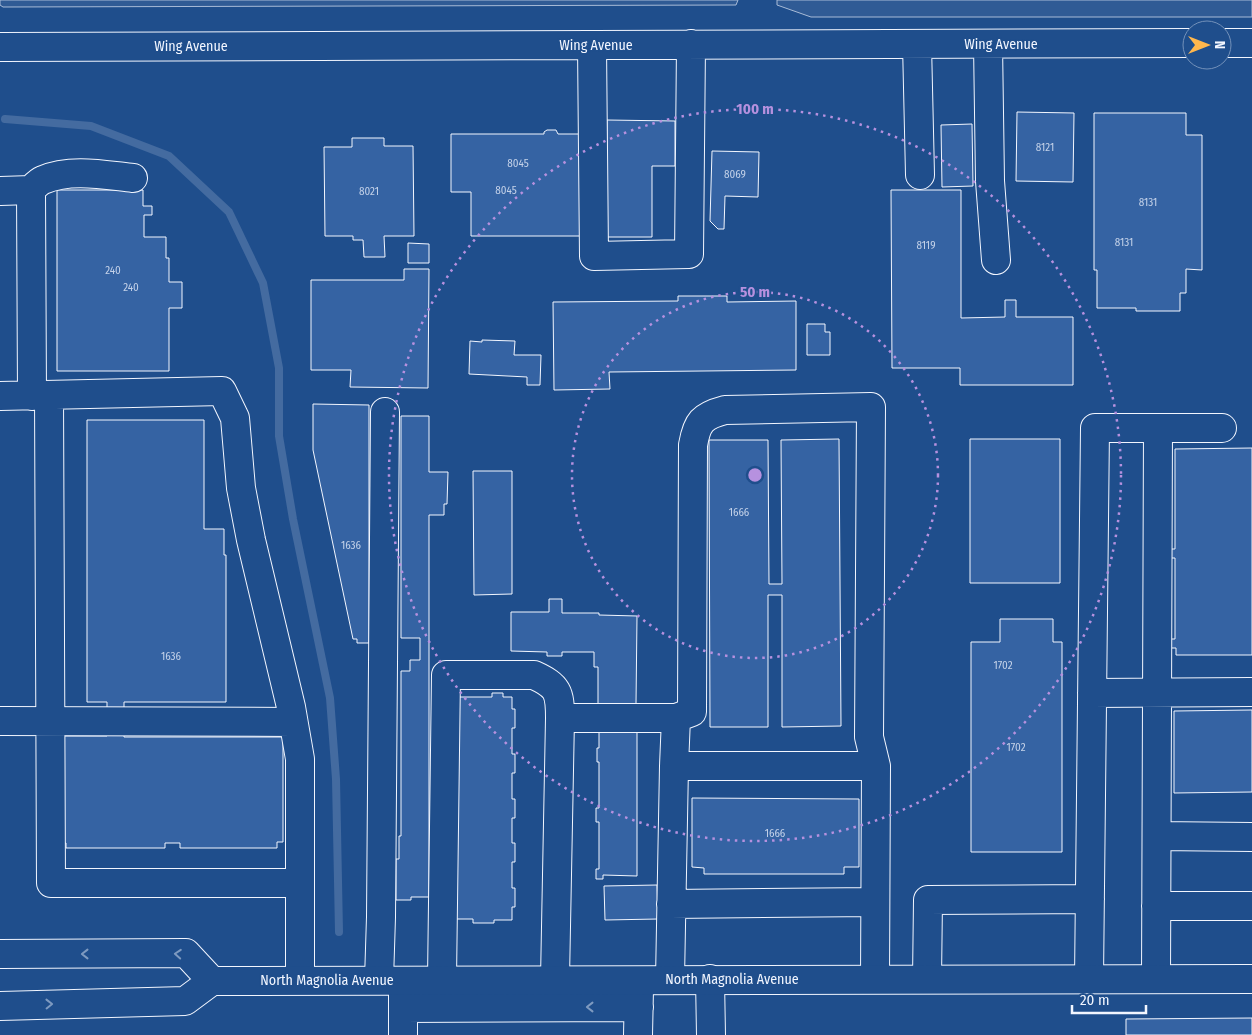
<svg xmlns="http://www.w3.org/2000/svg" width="1252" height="1035" viewBox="0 0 1252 1035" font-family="'Fira Sans Condensed',sans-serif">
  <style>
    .green { fill: #305b95; stroke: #a8bbd7 }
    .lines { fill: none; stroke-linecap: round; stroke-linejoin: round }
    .stream { stroke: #446ba0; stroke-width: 8 }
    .building { fill: #3563a3; stroke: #f2f6ff }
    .minor-casing { stroke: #f2f6ff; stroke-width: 30 }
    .major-casing { stroke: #f2f6ff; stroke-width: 30 }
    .minor { stroke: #1f4e8c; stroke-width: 28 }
    .major { stroke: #1f4e8c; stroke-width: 28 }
    .oneway { stroke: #7e9ac0 }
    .ring { fill: none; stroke: #b691df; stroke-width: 2.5; stroke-dasharray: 2.5 5 }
    .labels { text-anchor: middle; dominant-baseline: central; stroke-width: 4; stroke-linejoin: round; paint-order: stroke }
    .number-label { font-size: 11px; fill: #c3d1e8 }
    .street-label { font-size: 14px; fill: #f2f6ff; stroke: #1f4e8c }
    .centre { fill: #b691df; stroke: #1f4e8c; stroke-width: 2.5 }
    .ring-label { font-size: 15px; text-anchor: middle; font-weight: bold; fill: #b691df; stroke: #1f4e8c; stroke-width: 4; stroke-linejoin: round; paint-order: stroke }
  </style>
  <rect width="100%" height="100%" fill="#1f4e8c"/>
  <path class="green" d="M0,0H738L736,5L3,7L0,5Z
    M777,0H1252V17H811L777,5Z"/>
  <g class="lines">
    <path class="stream" d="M5,119L91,126L169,156L229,212L263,283L279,368V436L293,519L330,698L336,779L339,932"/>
  </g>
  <path class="building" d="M1017,112L1074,113L1073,182L1016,181Z
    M1094,113H1186V135H1202V270L1186,269V293H1180V311H1136V308H1097V270H1094Z
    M607,120L675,121V166H652V237H606Z
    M972,124L973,186L942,187L941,125Z
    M547,130H556L558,134H585V236H471V192H451V134H544V132Z
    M352,138H384V146H413L414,236H384L385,257H364L363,240H353V236H325L324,147H352Z
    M712,151L759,152L758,197L725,196L724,229H718L710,221Z
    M57,190H143V206H152V215H144V237H166V258H169V282H182V308H169V371H57Z
    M891,190H961V318L1005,317V300H1016V317H1073V385H960V368H892Z
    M408,243L429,244V263H408Z
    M404,269H429L428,388L350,387L351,370H311V280H404Z
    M678,296H727V302L796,301V370L609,372L610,389L554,390L553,302L678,301Z
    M807,324H825V332H830V355H807Z
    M482,340L515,341L514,355H541L540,385H527V377L469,374L470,341L482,342Z
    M313,404L369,405V643H357V639H353L313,450Z
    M401,416H429V472H448L447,504H444V515H429V897H411V900H396V859H399V836H401V671H410V660H420V638H401Z
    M87,420H204V529H224V555H226V702H124V737H283V842H277V848H180V843H165V848H66V843H59V736H107V702H87Z
    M839,439L841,726L782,727V595H768V727H710L709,440H768L769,584H782L781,440Z
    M970,439H1060V583H970Z
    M1252,448V655H1176V648H1170V639H1175V558H1170V549H1175V449Z
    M473,471H512V594L474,595Z
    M549,599H562V613H599V615L637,616L636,704H598V667H594V652H562V656H547V652L511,651V612H549Z
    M1000,619H1053V642H1062V852H971V642H1000Z
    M492,693H503V697H512V709H515V728H512V754H515V773H512V799H515V818H512V843H515V862H512V888H515V907H512V920H494V923H473V919H454V697H492Z
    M1252,710V792L1174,793V711Z
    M599,725H637V876L603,875V879H596V869H599V822H596V808H599V762H597V748H599Z
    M692,798L859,799V867H844V874H704V868L692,867Z
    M657,885L658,919L605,920L604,886Z
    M1252,1018V1035H1126V1019Z"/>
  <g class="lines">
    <g class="minor-casing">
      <path id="minor" d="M1222,43H1252
        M917,44L920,175
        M988,44L990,181L996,260
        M592,45L594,256L689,254L691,44
        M0,47L1192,43
        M31,190L32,396
        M0,191L31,190C34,187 38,182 43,180C70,168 105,175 133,178
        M49,395L51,883H300
        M0,396L222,391L235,418L241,488L251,540L291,707L300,759V980
        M1092,693L1252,692
        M560,718H676L674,766
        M676,718L692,712L693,445C697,422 702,416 725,410L871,407L869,737L876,766
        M0,721L293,722
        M1157,836L1252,837
        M671,904L875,902
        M1156,906H1252
        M442,979L446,675H534C558,686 560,692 560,718L555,979
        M670,979L674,766H876L875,979
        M710,979L711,1035
        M927,979L928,900L1090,899
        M1089,979L1095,428H1222
        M1156,979L1158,428
        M379,980L381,917L385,412
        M403,991V1035
        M403,1008L639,1007
        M638,1035L639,989"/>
    </g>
    <g class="major-casing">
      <path id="major" d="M0,954L186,953L212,981
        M0,1006L185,1001L212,981L1252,979"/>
    </g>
    <use href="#minor" class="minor"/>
    <use href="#major" class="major"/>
  </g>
  <defs><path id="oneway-chevron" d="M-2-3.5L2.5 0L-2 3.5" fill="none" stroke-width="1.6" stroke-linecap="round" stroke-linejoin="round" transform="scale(1.25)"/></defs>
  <g class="oneway">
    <use href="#oneway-chevron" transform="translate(85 954) rotate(180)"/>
    <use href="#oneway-chevron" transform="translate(178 954) rotate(-176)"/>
    <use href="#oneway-chevron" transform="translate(49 1004) rotate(-1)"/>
    <use href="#oneway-chevron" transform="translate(590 1007) rotate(180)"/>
  </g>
  <g class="ring">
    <circle cx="755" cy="475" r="183"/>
    <circle cx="755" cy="475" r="366"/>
  </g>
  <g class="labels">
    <g class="number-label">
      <text x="1045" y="147">8121</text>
      <text x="518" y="163">8045</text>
      <text x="735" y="174">8069</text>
      <text x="506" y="190">8045</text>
      <text x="369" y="191">8021</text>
      <text x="1148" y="202">8131</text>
      <text x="1124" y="242">8131</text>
      <text x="926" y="245">8119</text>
      <text x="113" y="270">240</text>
      <text x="131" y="287">240</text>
      <text x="739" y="512">1666</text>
      <text x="351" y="545">1636</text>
      <text x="171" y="656">1636</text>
      <text x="1003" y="665">1702</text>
      <text x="1016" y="747">1702</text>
      <text x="775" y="833">1666</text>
    </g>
    <g class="street-label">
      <text x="1001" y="44">Wing Avenue</text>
      <text x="596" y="45">Wing Avenue</text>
      <text x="191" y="46">Wing Avenue</text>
      <text x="732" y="979">North Magnolia Avenue</text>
      <text x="327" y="980">North Magnolia Avenue</text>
    </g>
  </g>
  <circle cx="755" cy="475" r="8" class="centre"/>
  <g class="ring-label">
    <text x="755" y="114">100 m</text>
    <text x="755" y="297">50 m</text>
  </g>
  <g transform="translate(1207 45) rotate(90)"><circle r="24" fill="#1f4e8c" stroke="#7391ba"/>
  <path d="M0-4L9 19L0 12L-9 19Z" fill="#ffb74d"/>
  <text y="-8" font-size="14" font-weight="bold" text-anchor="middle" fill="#f2f6ff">N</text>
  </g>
  <path d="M1072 1005v8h74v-8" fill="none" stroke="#f2f6ff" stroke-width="2.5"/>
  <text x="1080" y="1005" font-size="15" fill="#f2f6ff" stroke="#1f4e8c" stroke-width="4" paint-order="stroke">20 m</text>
</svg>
